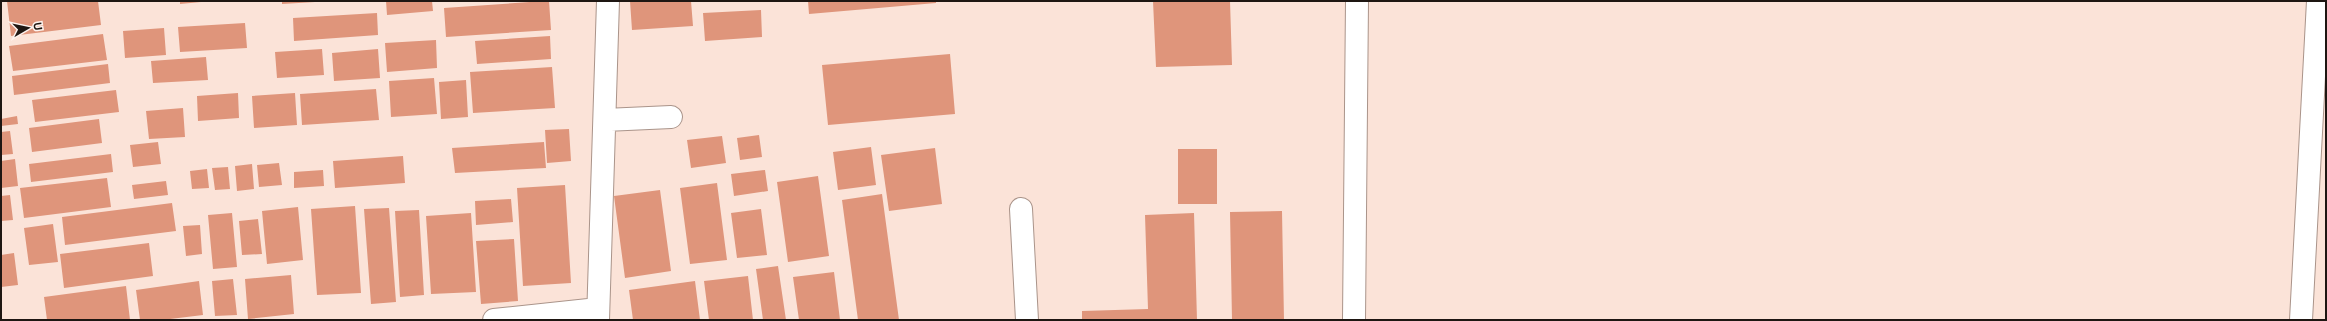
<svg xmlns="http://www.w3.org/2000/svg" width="2327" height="321" viewBox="0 0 2327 321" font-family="Inter,sans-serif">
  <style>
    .building { fill: #df957b }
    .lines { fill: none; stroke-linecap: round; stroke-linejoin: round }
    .minor-casing { stroke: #aa948a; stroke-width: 24 }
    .minor { stroke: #fff; stroke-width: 22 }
  </style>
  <rect width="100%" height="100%" fill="#fbe3d8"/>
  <path class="building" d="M7,1H98L101,25L11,36Z
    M180,1H201V2L180,4Z
    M282,1H315V2L282,4Z
    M386,1H432L433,11L387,15Z
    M544,1H549L551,30L446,37L444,8Z
    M630,1H691L693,26L632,30Z
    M808,1H936V3L809,14Z
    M1153,1H1230L1232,65L1156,67Z
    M761,10L762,37L705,41L703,13Z
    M377,13L378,35L294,41L293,18Z
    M245,23L247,48L180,52L178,27Z
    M164,28L166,55L125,58L123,31Z
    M103,34L107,60L13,71L9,46Z
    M550,36L551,59L477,64L475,41Z
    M436,40L437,68L387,72L385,43Z
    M322,49L324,75L277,78L275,52Z
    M378,49L380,78L334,81L332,53Z
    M950,54L955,114L828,125L822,65Z
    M206,57L208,80L153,83L151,61Z
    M108,64L110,83L14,95L12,76Z
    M552,67L555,108L473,113L470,72Z
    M434,78L437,114L391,117L389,81Z
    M466,80L468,117L441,119L439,82Z
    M376,89L379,120L302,125L300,94Z
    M116,90L119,112L35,122L32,100Z
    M238,93L239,118L198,121L197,96Z
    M295,93L297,125L254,128L252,96Z
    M183,108L185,137L149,139L146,111Z
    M17,116L18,124L1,126V119Z
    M99,119L102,143L32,152L29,128Z
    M569,129L571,161L547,163L545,130Z
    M10,131L13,154L1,155V132Z
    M759,135L762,157L740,160L737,138Z
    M722,136L726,163L691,168L687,140Z
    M158,142L161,164L133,167L130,145Z
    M544,142L546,168L455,173L452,148Z
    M871,147L876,185L838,190L833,152Z
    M935,148L942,204L889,211L881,155Z
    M1178,149H1217V204H1178Z
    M111,154L113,172L31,182L29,164Z
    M403,156L405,183L335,188L333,161Z
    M15,159L18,186L1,188V161Z
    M279,163L282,185L259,187L257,165Z
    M252,164L254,189L237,191L235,166Z
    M228,167L230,189L215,190L212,168Z
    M207,169L209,188L192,189L190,171Z
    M323,170L324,186L294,188V172Z
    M765,170L768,191L734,196L731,174Z
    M818,176L829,256L788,262L777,182Z
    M107,178L111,207L24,218L20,188Z
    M166,181L168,195L134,199L132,185Z
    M717,183L727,260L690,264L680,188Z
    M565,185L571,283L523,286L517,188Z
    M660,190L671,271L625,278L614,196Z
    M882,194L899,320H858L842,200Z
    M10,195L13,220L1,221V196Z
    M511,199L513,222L476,225L475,201Z
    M172,203L176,231L65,245L62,217Z
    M355,206L361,293L317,295L311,209Z
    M298,207L303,260L267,264L262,211Z
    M389,208L396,302L371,304L364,209Z
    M761,209L767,255L737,258L731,213Z
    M419,210L424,295L400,297L395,211Z
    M1282,211L1284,320H1232L1230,212Z
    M232,213L237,267L213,269L208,215Z
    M471,213L476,292L431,294L426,216Z
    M1194,213L1197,320H1082V311L1148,309L1145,215Z
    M258,219L262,254L242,255L239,221Z
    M53,224L58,262L29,265L24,228Z
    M200,225L202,254L186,256L183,226Z
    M514,239L518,301L481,304L476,241Z
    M149,243L153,276L64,288L60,254Z
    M14,253L18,285L1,287V255Z
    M778,266L786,320H763L756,269Z
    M834,272L840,320H799L793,277Z
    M291,275L294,314L248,319L245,279Z
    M748,276L753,320H709L704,281Z
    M233,279L237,315L215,316L212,281Z
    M199,281L203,315L162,320H140L136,290Z
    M695,281L700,320H633L629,290Z
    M126,286L130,320H47L44,297Z"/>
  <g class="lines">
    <g class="minor-casing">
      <path id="minor" d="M605,120L671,117
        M1021,209L1027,320
        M494,320L598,309
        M598,320L608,1
        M1354,320L1357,1
        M2301,320L2318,1"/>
    </g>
    <use href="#minor" class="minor"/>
  </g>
  <rect width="2327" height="321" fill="none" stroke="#1e1612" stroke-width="4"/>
  <g transform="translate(28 28) rotate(81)" stroke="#fdf3ef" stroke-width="3" paint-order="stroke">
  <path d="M0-3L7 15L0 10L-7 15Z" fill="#1e1612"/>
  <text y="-6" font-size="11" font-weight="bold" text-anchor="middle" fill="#1e1612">U</text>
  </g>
</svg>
